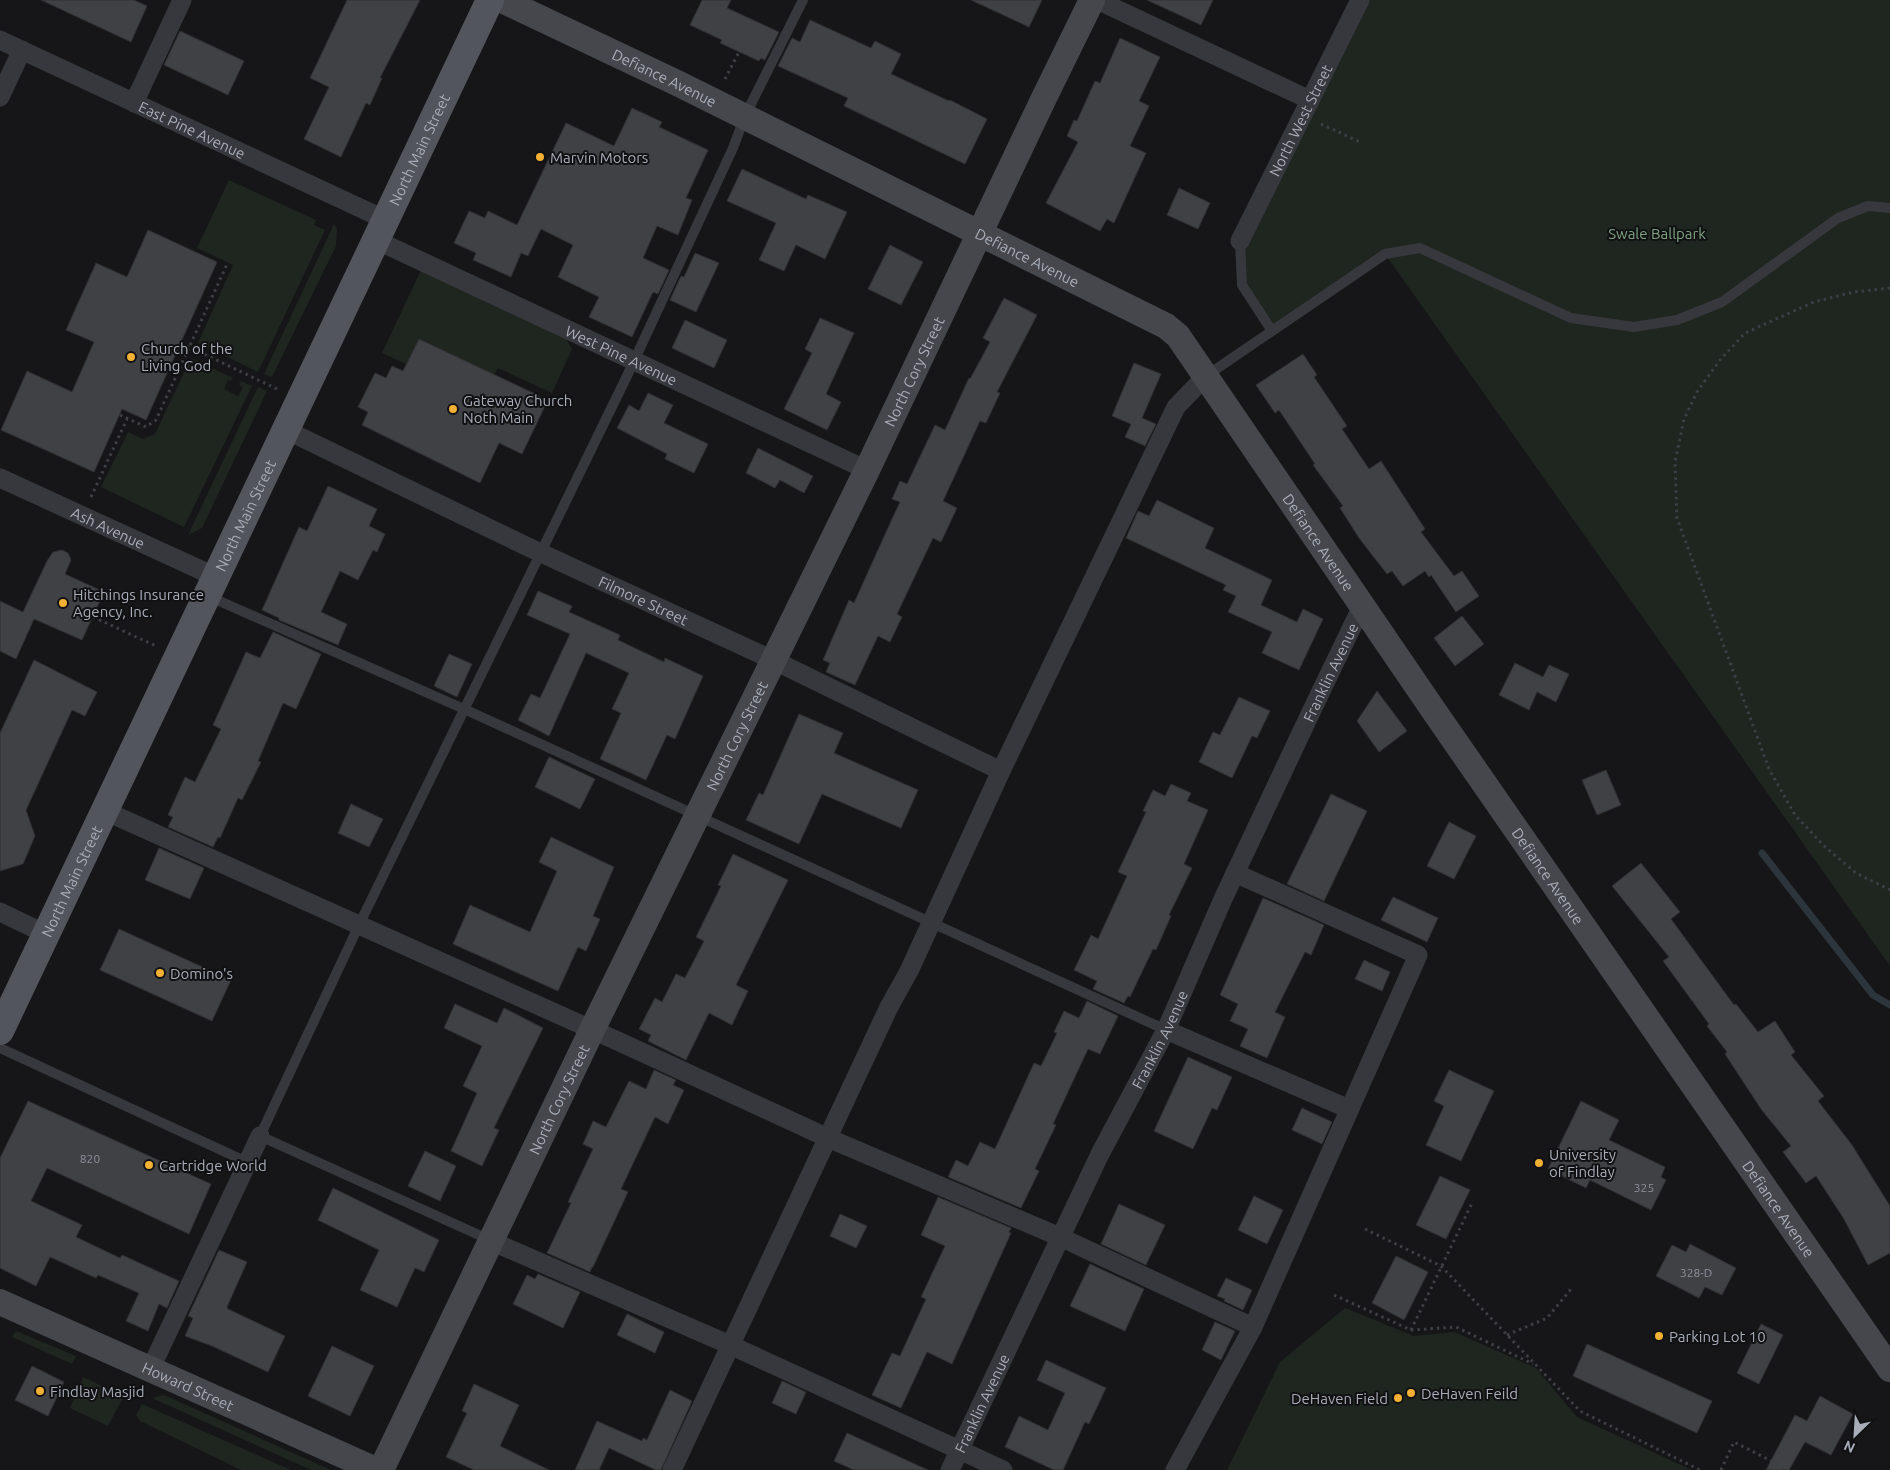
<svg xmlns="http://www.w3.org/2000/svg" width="1890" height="1470" viewBox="0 0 1890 1470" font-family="Ubuntu,sans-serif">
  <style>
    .green { fill: #1e261f }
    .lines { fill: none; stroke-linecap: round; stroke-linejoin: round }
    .stream { stroke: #2c353c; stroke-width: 7 }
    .building { fill: #404145; stroke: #303034 }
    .path { stroke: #3d3f44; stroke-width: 3; stroke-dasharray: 2.5 4; stroke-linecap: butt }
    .lane { stroke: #37383d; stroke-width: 10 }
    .street { stroke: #37383d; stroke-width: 19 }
    .secondary { stroke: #45474d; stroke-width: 26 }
    .primary { stroke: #53555c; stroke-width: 28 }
    .poi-dot { fill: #f2b134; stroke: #111113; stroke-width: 2 }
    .labels { text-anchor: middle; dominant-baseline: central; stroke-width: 4; stroke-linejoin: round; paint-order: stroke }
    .number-label { font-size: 12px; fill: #8e929b }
    .street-label { font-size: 15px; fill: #a8adb8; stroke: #111113 }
    .poi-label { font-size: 15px; fill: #a8adb8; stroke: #111113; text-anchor: start }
    .park-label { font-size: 15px; fill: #7fa381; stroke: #111113 }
  </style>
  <rect width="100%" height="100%" fill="#161618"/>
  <path class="green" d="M1360,0H1890V966L1385,254L1272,331L1242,285L1240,241Z
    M229,180L316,220L314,225L325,230L258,372L198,343L233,265L197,248Z
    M334,224L337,229L336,246L272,377L264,374Z
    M421,270L566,339L572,349L552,393L498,368L494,375L419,339L406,364L382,353Z
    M191,358L233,378L231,381L228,380L224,389L238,396L243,387L239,385L241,381L252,386L184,527L101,487L128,432L143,439L155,434Z
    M258,387L267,391L202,528L188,535Z
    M1345,1308L1414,1336L1454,1332L1536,1368L1577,1417L1692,1470H1227L1280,1362Z
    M16,1331L76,1356L72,1364L12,1337Z
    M83,1377L124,1396L108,1426L70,1408Z
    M164,1395L331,1470H311L152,1398Z
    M142,1404L291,1470H241L140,1421L136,1415Z"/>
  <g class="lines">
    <path class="stream" d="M1762,853L1873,995L1890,1005"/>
  </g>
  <path class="building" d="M41,0H134L147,6L131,42Z
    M347,0H420L380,78H382L370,105L366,103L341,157L304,139L329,87L310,78Z
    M702,0H731L727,8L779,32L765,60L761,58L759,61L720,43L722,40L690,25Z
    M971,0H1042L1029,27Z
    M1147,0H1213L1201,25Z
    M810,20L871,48L875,41L901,54L891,74L949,101L950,100L987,119L965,164L844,106L848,98L778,66L792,38L800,42Z
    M180,31L244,61L228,95L164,65Z
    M1120,38L1160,57L1139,101L1149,106L1130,146L1146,153L1114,223L1107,219L1100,231L1046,203L1078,142L1067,136L1074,120L1077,121L1095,81L1100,83Z
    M632,108L662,122L659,127L708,150L686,198L692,200L678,235L657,226L643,258L669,270L658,294L653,292L632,337L589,317L599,297L558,277L573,245L541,229L528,256L521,253L511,277L473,260L476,253L454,243L469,211L485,218L488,211L517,225L566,123L614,146Z
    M742,169L806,199L808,195L847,212L825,259L796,245L784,271L759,260L776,223L727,201Z
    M1179,188L1210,203L1198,229L1167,215Z
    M148,230L217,262L146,420L122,409L94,472L1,430L27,371L72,392L94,342L66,330L96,263L127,277Z
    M890,245L923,262L901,305L868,289Z
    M695,253L719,263L696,312L670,300L681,276L684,277Z
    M1004,298L1037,315L997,392L1000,393L986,423L980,421L943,501L957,508L941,542L933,538L897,614L902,617L890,642L878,636L855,685L826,672L830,663L823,660L849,600L854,603L892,519L900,502L892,499L900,481L907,484L935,425L945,430L969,378L970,379L990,342L983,338Z
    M820,318L854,333L826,394L841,402L827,430L784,409L812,353L805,349Z
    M685,320L727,340L714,368L672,348Z
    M419,339L548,400L522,454L499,443L480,483L362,425L368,412L358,407L375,373L386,378L392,366L403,371Z
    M1303,354L1317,375L1314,377L1347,426L1342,429L1369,469L1381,461L1425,529L1421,532L1454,576L1462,571L1479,596L1456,612L1431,575L1429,577L1425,571L1403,586L1392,571L1387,574L1359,538L1340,508L1343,506L1313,465L1315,464L1279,410L1275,413L1256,385Z
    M1134,363L1161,374L1142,418L1156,424L1145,446L1125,437L1131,424L1112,416Z
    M648,393L673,405L664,423L708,444L694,473L665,459L667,454L617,428L629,405L639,411Z
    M758,448L813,476L804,493L780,480L775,488L746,473Z
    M328,486L377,509L369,526L385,534L377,552L373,550L358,580L340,571L321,612L347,624L338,645L279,620V618L262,610L299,527L307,531Z
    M1157,500L1214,528L1205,548L1272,580L1261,605L1297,622L1303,609L1323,619L1299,670L1262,653L1272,632L1228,612L1236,596L1223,590L1226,585L1126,538L1138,511L1149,516Z
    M62,550L68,553L71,560L65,574L104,592L82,640L34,619L16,659L0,651V601L23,612L47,561L53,552Z
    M538,591L572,606L569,612L620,635L618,640L664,662L665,658L703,676L675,739L667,735L646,780L600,759L621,713L612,709L629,673L586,653L549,736L518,720L531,694L540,698L570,634L527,615Z
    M1462,616L1484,644L1455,666L1434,638Z
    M273,632L321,654L296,709L283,703L258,761L261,762L242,800L238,798L220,838L218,837L213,847L168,827L173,817L168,815L185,777L195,782L221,729L213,725L246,652L260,658Z
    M449,654L472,664L457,697L434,686Z
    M34,660L97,692L85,716L72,710L26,810L35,836L23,864L0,871V733Z
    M1515,663L1543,677L1549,665L1569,674L1556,702L1537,692L1529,710L1499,695Z
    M1377,691L1407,731L1379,752L1357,721Z
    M1239,697L1270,711L1257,738L1252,736L1232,778L1199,762L1213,732L1220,735Z
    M799,714L843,733L834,753L918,790L901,828L822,794L799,844L746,820L759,793L763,795Z
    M549,757L595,779L580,809L535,787Z
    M1606,770L1621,805L1597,815L1582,780Z
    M1171,784L1191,793L1187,801L1208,810L1184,864L1192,868L1169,915L1171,916L1156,950L1153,949L1130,997L1128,996L1124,1003L1093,989L1097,981L1074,970L1091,935L1098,939L1127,876L1118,872L1146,812L1143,811L1153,790L1165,796Z
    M1331,794L1367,811L1324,901L1287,884Z
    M351,804L383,819L369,847L338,833Z
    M1449,822L1476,836L1454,879L1427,866Z
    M551,837L614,867L593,916L600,919L586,951L578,947L558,991L453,944L470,905L530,932L557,871L539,862Z
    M159,848L204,868L190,899L145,880Z
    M733,854L788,880L736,985L748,991L732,1025L709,1013L686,1060L648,1041L651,1035L639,1029L655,998L662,1002L676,974L685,978L704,941L696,937L721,886L718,885Z
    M1641,863L1680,912L1671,919L1734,1005L1736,1004L1758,1032L1775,1021L1795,1052L1791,1055L1824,1096L1818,1101L1852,1145L1890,1206V1253L1868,1265L1844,1219L1816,1176L1806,1183L1783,1152L1791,1146L1761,1109L1725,1054L1727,1052L1707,1026L1709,1024L1663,961L1669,957L1612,886Z
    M1393,897L1438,918L1427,942L1381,920Z
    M1263,898L1324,925L1311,955L1305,952L1275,1012L1285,1017L1267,1058L1240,1046L1248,1029L1230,1021L1238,1004L1220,995Z
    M119,929L231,980L212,1021L100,970Z
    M1364,960L1390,972L1382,991L1355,979Z
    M1087,1001L1118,1016L1100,1054L1088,1049L1053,1124L1056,1125L1035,1169L1039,1171L1021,1208L948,1177L956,1160L968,1166L980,1142L995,1149L1034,1063L1041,1066L1057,1033L1054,1032L1064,1011L1079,1018Z
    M455,1004L497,1023L504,1008L543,1028L494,1128L499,1130L482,1166L451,1151L477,1093L463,1086L482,1046L444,1028Z
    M1188,1057L1232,1077L1217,1110L1212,1108L1193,1149L1154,1131Z
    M654,1070L676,1080L673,1085L684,1090L668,1124L655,1117L621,1189L628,1192L593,1267H592L590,1272L547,1253L571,1203L568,1202L593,1149L583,1144L593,1121L606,1127L629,1081L646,1089Z
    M1449,1070L1494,1091L1461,1161L1426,1145L1444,1106L1434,1101Z
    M28,1101L211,1184L189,1234L47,1168L31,1201L82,1225L76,1237L120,1258L122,1255L179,1281L167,1308L159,1304L148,1331L126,1321L139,1293L98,1275L96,1278L50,1257L36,1286L0,1268V1158Z
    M1581,1101L1619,1120L1609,1140L1665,1167L1661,1177L1666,1180L1651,1210L1590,1180L1586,1188L1548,1169Z
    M1302,1108L1332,1122L1322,1144L1292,1130Z
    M425,1151L456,1166L440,1201L408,1186Z
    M1440,1176L1470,1190L1446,1239L1416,1225Z
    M333,1188L439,1240L424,1272L415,1268L397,1307L360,1290L379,1250L318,1220Z
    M1254,1196L1283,1210L1267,1244L1238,1230Z
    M938,1197L1011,1228L1009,1232L1011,1233L952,1364L927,1352L901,1408L872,1395L892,1353L900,1356L926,1299L921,1297L945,1246L921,1235Z
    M1119,1204L1165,1225L1146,1265L1101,1244Z
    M840,1214L867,1226L856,1248L830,1236Z
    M1690,1244L1736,1268L1722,1295L1705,1287L1699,1298L1656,1276L1672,1245L1686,1252Z
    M219,1250L247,1262L227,1307L228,1309L285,1336L268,1372L212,1346L185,1336L193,1318L188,1316Z
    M1396,1256L1428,1272L1404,1320L1372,1303Z
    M1090,1264L1144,1289L1125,1331L1070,1306Z
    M538,1274L580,1292L563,1328L513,1304L527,1275L535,1279Z
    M1226,1278L1252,1290L1243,1310L1224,1301L1225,1299L1217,1296Z
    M627,1314L664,1332L655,1353L617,1335Z
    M1215,1322L1235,1331L1221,1360L1202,1350Z
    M1761,1324L1783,1335L1759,1384L1737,1373Z
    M1587,1344L1712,1401L1697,1433L1573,1376Z
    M332,1346L374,1366L350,1416L308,1396Z
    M1046,1360L1106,1388L1089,1424L1085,1422L1063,1470H1054L1005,1447L1019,1416L1048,1430L1065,1393L1037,1380Z
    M32,1366L64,1382L48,1416L15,1400Z
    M782,1381L806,1392L796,1414L772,1403Z
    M474,1384L519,1405L500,1446L549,1470H474L446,1457L467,1413L462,1411Z
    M670,1390L692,1401L661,1470H656L609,1448L599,1470H575L597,1421L642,1441L643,1438L647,1440Z
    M1820,1396L1853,1414L1831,1455L1805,1442L1789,1470H1766L1795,1415L1807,1421Z
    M847,1433L928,1470H854L834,1461Z"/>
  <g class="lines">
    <path class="path" d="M725,79L739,52
      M1321,124L1360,142
      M1890,288L1854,292L1814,302L1745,333L1720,360L1697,392L1684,419L1675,462L1677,518L1769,769L1795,815L1824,846L1856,873L1890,890
      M181,343L277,389
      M120,415L146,427L156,420L228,262
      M91,497L127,419
      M93,617L156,646
      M1365,1229L1441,1266L1580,1411L1700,1470
      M1334,1295L1411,1330L1456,1327L1533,1364
      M1411,1330L1473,1201
      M1507,1335L1547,1318L1572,1288
      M1721,1470L1734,1442L1789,1470"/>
    <path class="lane" d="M1240,241L1242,285L1272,331
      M1206,376L1385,254L1420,248L1571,318L1634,327L1677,320L1722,302L1838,218L1868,206L1890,208
      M208,596L464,709L1166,1030
      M0,1048L247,1162
      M490,1240L260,1136L359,925L627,376L733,148L745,116L803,0"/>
    <g class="street">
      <path d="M1097,0L1310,100"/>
      <path id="s1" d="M0,40L386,220"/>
      <path d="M0,97L22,50"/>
      <path d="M134,103L182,0"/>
      <path id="s2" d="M376,240L867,470"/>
      <path id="s3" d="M1240,241L1360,0"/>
      <path id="s4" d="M286,430L528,547L773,660L1001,771"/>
      <path id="s5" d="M0,478L216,577"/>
      <path d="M105,811L622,1043L828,1138L1060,1237L1253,1327"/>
      <path d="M0,912L46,934"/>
      <path d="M1166,1030L1349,1109"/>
      <path d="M491,1241L730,1345L1003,1470"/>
      <path d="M150,1370L260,1136"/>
      <path d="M672,1470L889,1007L909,971L1001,771L1176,407L1205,377"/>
      <path id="s6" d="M950,1470L1100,1154L1166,1030L1223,899L1311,712L1362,606"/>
      <path d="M1175,1470L1253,1327L1418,955L1235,873"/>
    </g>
    <g class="secondary">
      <path id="s7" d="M502,0L677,83L1166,326L1178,336L1434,711L1890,1369"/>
      <path id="s8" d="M0,1302L376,1470"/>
      <path id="s9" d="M381,1470L592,1030L867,470L1043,100L1092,0"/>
    </g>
    <path class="primary" id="s10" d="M0,1031L490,0"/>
  </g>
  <g class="poi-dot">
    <circle cx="540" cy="157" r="5"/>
    <circle cx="131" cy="357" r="5"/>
    <circle cx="453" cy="409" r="5"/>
    <circle cx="63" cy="603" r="5"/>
    <circle cx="160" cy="973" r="5"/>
    <circle cx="1539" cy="1163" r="5"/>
    <circle cx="149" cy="1165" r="5"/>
    <circle cx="1659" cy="1336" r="5"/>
    <circle cx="40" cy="1391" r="5"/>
    <circle cx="1411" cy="1393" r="5"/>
    <circle cx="1398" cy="1398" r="5"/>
  </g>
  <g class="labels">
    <g class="number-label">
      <text x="90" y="1158">820</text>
      <text x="1644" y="1187">325</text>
      <text x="1696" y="1272">328-D</text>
    </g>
    <g class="street-label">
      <text stroke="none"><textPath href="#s7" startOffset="180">Defiance Avenue</textPath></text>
      <text stroke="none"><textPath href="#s3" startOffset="135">North West Street</textPath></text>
      <text stroke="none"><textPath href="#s1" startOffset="212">East Pine Avenue</textPath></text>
      <text stroke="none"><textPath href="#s10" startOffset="976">North Main Street</textPath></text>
      <text stroke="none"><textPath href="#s7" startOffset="585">Defiance Avenue</textPath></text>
      <text stroke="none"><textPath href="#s2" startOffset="271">West Pine Avenue</textPath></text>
      <text stroke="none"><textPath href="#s9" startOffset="1221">North Cory Street</textPath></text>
      <text stroke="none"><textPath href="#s10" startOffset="571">North Main Street</textPath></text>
      <text stroke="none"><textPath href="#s5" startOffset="119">Ash Avenue</textPath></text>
      <text stroke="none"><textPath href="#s7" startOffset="1005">Defiance Avenue</textPath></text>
      <text stroke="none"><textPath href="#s4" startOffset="396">Filmore Street</textPath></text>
      <text stroke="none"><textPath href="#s6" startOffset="884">Franklin Avenue</textPath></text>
      <text stroke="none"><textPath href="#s9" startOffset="816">North Cory Street</textPath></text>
      <text stroke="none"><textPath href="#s7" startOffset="1410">Defiance Avenue</textPath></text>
      <text stroke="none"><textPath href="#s10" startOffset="166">North Main Street</textPath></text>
      <text stroke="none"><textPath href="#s6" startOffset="479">Franklin Avenue</textPath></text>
      <text stroke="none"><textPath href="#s9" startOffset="411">North Cory Street</textPath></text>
      <text stroke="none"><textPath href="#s7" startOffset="1815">Defiance Avenue</textPath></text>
      <text stroke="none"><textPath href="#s8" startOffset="206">Howard Street</textPath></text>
      <text stroke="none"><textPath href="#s6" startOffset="74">Franklin Avenue</textPath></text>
    </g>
    <g class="poi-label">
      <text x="550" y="157">Marvin Motors</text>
      <text x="141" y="348">Church of the<tspan x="141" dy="17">Living God</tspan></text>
      <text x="463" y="400">Gateway Church<tspan x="463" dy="17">Noth Main</tspan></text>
      <text x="73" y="594">Hitchings Insurance<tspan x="73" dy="17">Agency, Inc.</tspan></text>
      <text x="170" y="973">Domino's</text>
      <text x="1549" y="1154">University<tspan x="1549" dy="17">of Findlay</tspan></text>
      <text x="159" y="1165">Cartridge World</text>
      <text x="1669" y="1336">Parking Lot 10</text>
      <text x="50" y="1391">Findlay Masjid</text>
      <text x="1421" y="1393">DeHaven Feild</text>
      <text x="1388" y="1398" text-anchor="end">DeHaven Field</text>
    </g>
    <g class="park-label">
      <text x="1657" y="233">Swale Ballpark</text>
    </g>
  </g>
  <g transform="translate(1855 1435) rotate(205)" stroke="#111113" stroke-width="4" paint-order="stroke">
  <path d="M0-4L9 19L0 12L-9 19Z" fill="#a8adb8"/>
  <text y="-8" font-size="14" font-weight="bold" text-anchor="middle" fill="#a8adb8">N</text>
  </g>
</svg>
